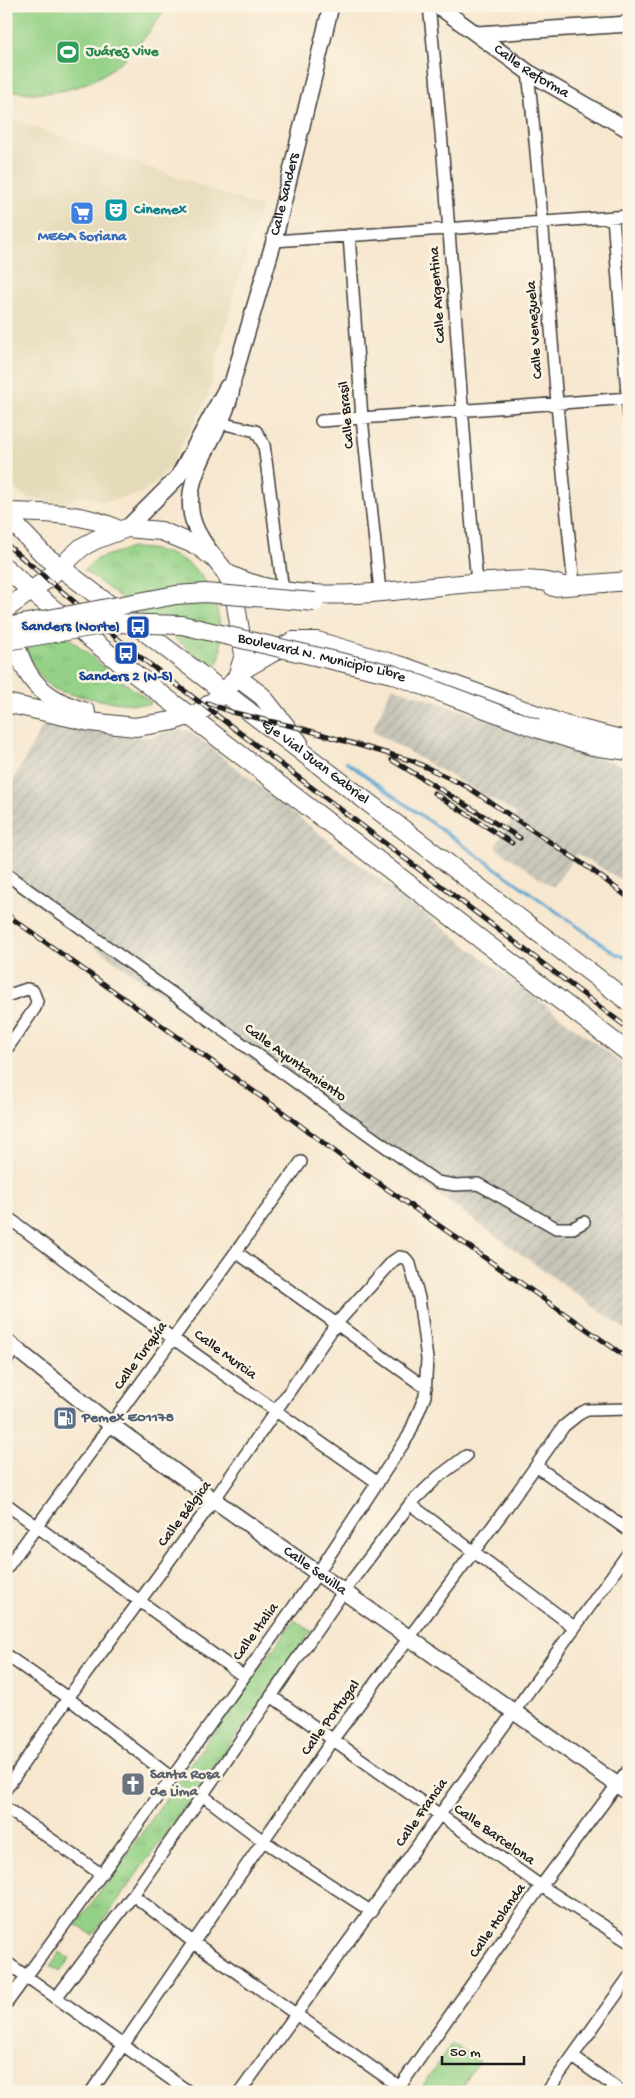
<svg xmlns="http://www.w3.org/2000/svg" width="635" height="2098" viewBox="0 0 635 2098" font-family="'Gochi Hand',sans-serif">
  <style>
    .built { fill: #e5dbba }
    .industrial { fill: url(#industrial-furrows) }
    .park { fill: url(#park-tufts); stroke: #587752 }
    .pitch { fill: #95d287; stroke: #587752 }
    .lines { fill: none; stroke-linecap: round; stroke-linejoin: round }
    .stream { stroke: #59a5d1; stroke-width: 3 }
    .street-casing { stroke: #3d3a37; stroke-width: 14 }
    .secondary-casing { stroke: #3d3a37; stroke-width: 18 }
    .primary-casing { stroke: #3d3a37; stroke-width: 20 }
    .street { stroke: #fff; stroke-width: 11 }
    .secondary { stroke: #fff; stroke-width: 15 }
    .primary { stroke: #fff; stroke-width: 18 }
    .rail-casing { stroke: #1c1c1c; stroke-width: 5 }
    .rail { stroke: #fcf5e5; stroke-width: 3; stroke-dasharray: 9; stroke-linecap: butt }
    .primary-bridge-casing { stroke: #3d3a37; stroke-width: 20; stroke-linecap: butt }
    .primary-bridge { stroke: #fff; stroke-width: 18 }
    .labels { text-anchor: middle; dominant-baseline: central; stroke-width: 5; stroke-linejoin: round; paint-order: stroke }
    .leisure-label { font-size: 15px; font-weight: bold; fill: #27864d; stroke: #fcf5e5; text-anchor: start }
    .street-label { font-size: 15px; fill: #1c1c1c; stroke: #fcf5e5 }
    .culture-label { font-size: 15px; font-weight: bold; fill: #0d838f; stroke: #fcf5e5; text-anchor: start }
    .shop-label { font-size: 15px; font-weight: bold; fill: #366cbe; stroke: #fcf5e5 }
    .transit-label { font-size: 15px; font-weight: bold; fill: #164399; stroke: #fcf5e5; text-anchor: end }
    .service-label { font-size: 15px; font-weight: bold; fill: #4e5e75; stroke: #fcf5e5; text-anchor: start }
    .worship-label { font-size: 15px; font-weight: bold; fill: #5b616d; stroke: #fcf5e5; text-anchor: start }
  </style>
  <defs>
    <pattern id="industrial-furrows" width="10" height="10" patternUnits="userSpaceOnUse" patternTransform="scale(1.25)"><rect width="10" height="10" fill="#c7c5b8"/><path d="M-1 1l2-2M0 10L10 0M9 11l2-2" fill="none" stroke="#aaa99e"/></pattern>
    <pattern id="park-tufts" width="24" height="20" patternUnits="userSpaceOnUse" patternTransform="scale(1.25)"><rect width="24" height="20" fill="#95d287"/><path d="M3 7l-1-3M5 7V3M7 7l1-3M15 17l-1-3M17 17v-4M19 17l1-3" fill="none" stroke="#80b474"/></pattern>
  </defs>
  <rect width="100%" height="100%" fill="#fcf5e5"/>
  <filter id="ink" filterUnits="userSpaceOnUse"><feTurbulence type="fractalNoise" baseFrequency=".02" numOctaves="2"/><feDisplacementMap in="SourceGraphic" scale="10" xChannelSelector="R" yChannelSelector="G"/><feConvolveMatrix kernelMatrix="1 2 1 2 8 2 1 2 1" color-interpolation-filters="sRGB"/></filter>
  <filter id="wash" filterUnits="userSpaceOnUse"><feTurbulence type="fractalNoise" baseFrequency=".0096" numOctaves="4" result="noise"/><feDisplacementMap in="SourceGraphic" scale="20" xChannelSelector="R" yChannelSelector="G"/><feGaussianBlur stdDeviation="1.12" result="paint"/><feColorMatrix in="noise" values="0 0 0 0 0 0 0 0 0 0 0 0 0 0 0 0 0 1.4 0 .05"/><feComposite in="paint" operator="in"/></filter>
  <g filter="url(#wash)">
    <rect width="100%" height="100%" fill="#f7e7cf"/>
    <path class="built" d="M6,117L261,207L237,283L208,396L172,464L153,485L140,494L103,502L94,498L78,497L63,503L28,498L6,483Z"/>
    <path class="industrial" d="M392,687L629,768V884L577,854L553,887L495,847L516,813L372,731Z
      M47,718L122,736L151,737L173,731L188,730L343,852L629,1069V1332L6,882V794Z"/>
    <path class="park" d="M131,548C185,548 215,575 220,628C221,646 223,653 215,669L84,570L96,559Z
      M66,635L103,667L151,702L150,704C136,707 68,696 55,689C40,681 29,660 25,645Z
      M294,1620L311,1631L93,1935L76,1925Z"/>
    <path class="pitch" d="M6,6H167C129,67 81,104 6,90Z
      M60,1952L70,1959L60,1972L50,1966Z
      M452,2043L479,2061L459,2092H432L423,2086Z"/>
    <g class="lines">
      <path class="stream" d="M346,762L615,953L629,959"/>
    </g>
  </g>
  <g filter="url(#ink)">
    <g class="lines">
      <g class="street-casing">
        <path id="street" d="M429,6C450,198 458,390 477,582
          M528,72C547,243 555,414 574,585
          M613,217L629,418
          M349,235L362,418L380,591
          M274,241L629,216
          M321,421L629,398
          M220,423L256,431L264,445L283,591
          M6,874L379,1142L437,1182L455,1185L478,1184L556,1228H573L584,1222
          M6,996L27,989L33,991L37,1001L35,1008L6,1050
          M6,1216L103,1289L378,1483
          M236,1252L426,1388
          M6,1361L15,1349
          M536,1466L629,1531
          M6,1504L243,1676
          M410,1504L574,1627
          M6,1569L301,1162
          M6,1655L68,1698L172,1778
          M271,1696L541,1886L629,1942
          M6,1789L68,1698L214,1500L336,1324L393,1261L399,1257L405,1258L410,1264L419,1298L427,1359L425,1396L409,1435L317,1574L172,1778L6,2004
          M202,1795L262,1840L372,1912
          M6,1808L101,1874
          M133,1895L193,1942L407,2092
          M6,1962L189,2092
          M56,1998L133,1895L344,1591L410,1504L438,1477L466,1456
          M573,2057L622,2092
          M91,2092L333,1739L504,1511L564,1426L579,1414L587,1410L629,1409
          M240,2092L629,1552
          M396,2092L541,1886L629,1769
          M547,2092L629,1977"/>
      </g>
      <g class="secondary-casing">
        <g id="secondary">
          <path id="s1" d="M438,6L528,72L629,130"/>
          <path d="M477,34L629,24"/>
          <path d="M127,528L178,477L227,387"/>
          <path id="s2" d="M213,555C206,546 199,536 195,526C174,475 230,430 233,380L274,241L331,6"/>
          <path id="s3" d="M6,1341L110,1424L214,1500L629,1793"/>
        </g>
      </g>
      <g class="primary-casing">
        <g id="primary">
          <path d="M6,512C44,513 85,512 119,530"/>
          <path id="s4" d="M6,515L43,554L629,1002"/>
          <path d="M6,568L31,591L118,661L629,1053"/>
          <path d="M226,573C306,613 403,586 488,582C514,581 538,577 563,586"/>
          <path d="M553,587L629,581"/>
          <path d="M6,609L46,580L82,547L95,540L127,528L161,531L198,546L215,559L226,573L234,593L244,655L237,677L224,693L198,713L173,721L135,727L90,722L6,703"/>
          <path d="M11,625C21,674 37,698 86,712"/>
          <path d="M239,672L293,641H317L405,667L565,725L629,741"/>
          <path d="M237,677L262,696L299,743"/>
          <path d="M536,728L592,746L629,751"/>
        </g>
      </g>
      <use href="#street" class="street"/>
      <use href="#secondary" class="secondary"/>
      <use href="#primary" class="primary"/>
      <g class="rail-casing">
        <path id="rail" d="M6,544L131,650L629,1029
          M208,703L231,712L300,728L413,761L466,786L592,870L629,898
          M392,760L520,838
          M434,793L512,843
          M6,914L281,1111L350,1163L629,1359"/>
      </g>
      <use href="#rail" class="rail"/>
      <g class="primary-bridge-casing">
        <g id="primary-bridge">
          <path d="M6,627L176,595L205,593L315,602"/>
          <path id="s5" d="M6,641L114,623L182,625L392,674L536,728"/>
        </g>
      </g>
      <use href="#primary-bridge" class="primary-bridge"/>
    </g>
  </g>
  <defs>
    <g id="stadium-square" transform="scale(1.25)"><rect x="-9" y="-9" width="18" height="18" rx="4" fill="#2e9e5b" stroke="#fcf5e5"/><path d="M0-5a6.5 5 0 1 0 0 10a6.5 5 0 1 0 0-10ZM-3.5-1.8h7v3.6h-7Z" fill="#fff"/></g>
    <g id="theatre-square" transform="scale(1.25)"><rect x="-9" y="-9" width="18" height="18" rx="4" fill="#0f9aa8" stroke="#fcf5e5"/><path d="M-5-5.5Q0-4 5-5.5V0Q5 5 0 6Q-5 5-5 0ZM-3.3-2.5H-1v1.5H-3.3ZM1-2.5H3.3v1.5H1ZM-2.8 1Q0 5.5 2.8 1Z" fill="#fff"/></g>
    <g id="supermarket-square" transform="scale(1.25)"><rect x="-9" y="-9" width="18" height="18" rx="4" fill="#3f7fe0" stroke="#fcf5e5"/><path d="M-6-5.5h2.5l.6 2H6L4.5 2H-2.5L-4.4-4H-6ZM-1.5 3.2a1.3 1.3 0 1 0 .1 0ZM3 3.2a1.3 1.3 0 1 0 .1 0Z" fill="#fff"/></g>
    <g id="bus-square" transform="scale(1.25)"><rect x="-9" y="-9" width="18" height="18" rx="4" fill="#1a4fb4" stroke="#fcf5e5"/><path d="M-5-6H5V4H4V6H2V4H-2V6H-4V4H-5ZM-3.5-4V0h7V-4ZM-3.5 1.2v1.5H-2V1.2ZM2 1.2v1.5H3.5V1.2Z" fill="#fff"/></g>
    <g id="fuel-square" transform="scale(1.25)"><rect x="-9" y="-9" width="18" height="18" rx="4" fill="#5c6f8a" stroke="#fcf5e5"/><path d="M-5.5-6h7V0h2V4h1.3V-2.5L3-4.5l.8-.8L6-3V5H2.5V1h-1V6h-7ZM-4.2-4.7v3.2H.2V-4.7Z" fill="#fff"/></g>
    <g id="church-square" transform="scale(1.25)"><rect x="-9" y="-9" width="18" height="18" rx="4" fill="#6b7280" stroke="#fcf5e5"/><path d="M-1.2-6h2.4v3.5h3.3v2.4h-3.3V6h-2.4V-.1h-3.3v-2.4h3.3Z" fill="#fff"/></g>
  </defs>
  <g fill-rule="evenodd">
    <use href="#stadium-square" x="68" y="52"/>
    <use href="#theatre-square" x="116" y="210"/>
    <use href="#supermarket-square" x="82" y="213"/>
    <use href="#bus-square" x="138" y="627"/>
    <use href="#bus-square" x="126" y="653"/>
    <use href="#fuel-square" x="65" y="1418"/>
    <use href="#church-square" x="133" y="1784"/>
  </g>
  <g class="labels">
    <g class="leisure-label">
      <text x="86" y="52">Juárez Vive</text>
    </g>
    <g class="street-label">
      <text stroke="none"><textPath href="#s1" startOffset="114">Calle Reforma</textPath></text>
      <text stroke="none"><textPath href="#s2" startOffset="382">Calle Sanders</textPath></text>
      <text transform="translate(438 295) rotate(-94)">Calle Argentina</text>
      <text transform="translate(535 330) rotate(-94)">Calle Venezuela</text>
      <text transform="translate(347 415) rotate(-95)">Calle Brasil</text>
      <text stroke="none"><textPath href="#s5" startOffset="321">Boulevard N. Municipio Libre</textPath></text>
      <text stroke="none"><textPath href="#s4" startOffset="396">Eje Vial Juan Gabriel</textPath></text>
      <text transform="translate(295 1063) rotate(36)">Calle Ayuntamiento</text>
      <text transform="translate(225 1355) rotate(36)">Calle Murcia</text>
      <text transform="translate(141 1356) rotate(-54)">Calle Turquía</text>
      <text transform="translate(185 1514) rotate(-53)">Calle Bélgica</text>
      <text stroke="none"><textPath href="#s3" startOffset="385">Calle Sevilla</textPath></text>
      <text transform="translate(256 1632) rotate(-54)">Calle Italia</text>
      <text transform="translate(331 1718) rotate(-54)">Calle Portugal</text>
      <text transform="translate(422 1813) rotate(-55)">Calle Francia</text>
      <text transform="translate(494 1835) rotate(35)">Calle Barcelona</text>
      <text transform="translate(498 1921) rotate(-55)">Calle Holanda</text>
    </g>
    <g class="culture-label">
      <text x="134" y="210">Cinemex</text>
    </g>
    <g class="shop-label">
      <text x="82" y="237">MEGA Soriana</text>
    </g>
    <g class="transit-label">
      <text x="120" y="627">Sanders (Norte)</text>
      <text x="126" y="677" text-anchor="middle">Sanders 2 (N-S)</text>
    </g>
    <g class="service-label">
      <text x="82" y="1418">Pemex E01178</text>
    </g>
    <g class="worship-label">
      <text x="150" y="1775">Santa Rosa<tspan x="150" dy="17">de Lima</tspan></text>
    </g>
  </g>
  <rect width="635" height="2098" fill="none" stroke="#fcf5e5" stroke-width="25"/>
  <path d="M442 2056v8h82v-8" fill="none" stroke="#1c1c1c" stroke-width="2.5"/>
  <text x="450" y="2056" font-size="15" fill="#1c1c1c" stroke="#fcf5e5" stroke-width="4" paint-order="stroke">50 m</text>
</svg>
